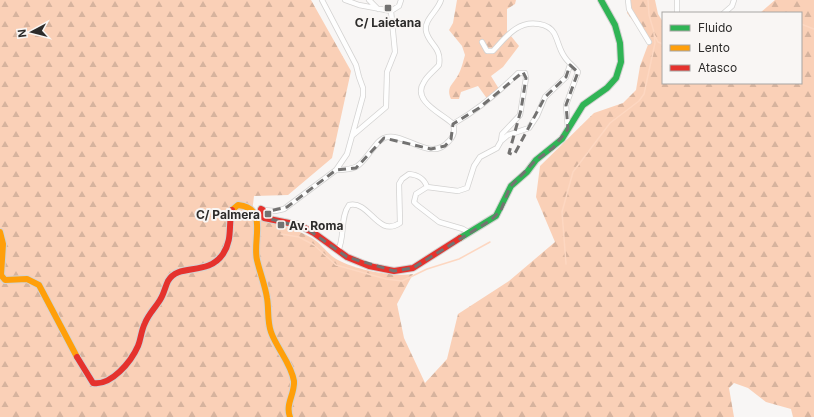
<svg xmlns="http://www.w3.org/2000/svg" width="814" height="417" viewBox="0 0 814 417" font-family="Inter,sans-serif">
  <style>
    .forest { fill: url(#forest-firs) }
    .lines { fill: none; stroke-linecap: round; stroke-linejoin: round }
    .stream { stroke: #fdd7c1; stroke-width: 1.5 }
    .street-casing { stroke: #d3d2d1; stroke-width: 6 }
    .fast-casing { stroke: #d3d2d1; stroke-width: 8 }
    .slow-casing { stroke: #d3d2d1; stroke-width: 8 }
    .jam-casing { stroke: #d3d2d1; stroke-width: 8 }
    .street { stroke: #fefefe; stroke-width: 4.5 }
    .fast { stroke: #30b455; stroke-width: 6 }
    .slow { stroke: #ff9f0a; stroke-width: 6 }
    .jam { stroke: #e5322d; stroke-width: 6 }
    .marked { fill: none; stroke: #737271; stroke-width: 3; stroke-dasharray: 8 5; stroke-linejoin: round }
    .poi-dot { fill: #737271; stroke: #f9f6f4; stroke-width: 1.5 }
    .labels { text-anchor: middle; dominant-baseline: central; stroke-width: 4; stroke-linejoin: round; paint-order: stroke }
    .poi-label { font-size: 12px; font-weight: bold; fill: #2c2b2a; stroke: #f9f6f4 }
  </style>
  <defs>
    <pattern id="forest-firs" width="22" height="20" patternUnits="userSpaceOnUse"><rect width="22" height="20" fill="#fad0b7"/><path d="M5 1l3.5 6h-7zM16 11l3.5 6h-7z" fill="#d6b39e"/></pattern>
  </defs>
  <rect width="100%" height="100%" fill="#f8f6f5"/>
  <path class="forest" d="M0,0H311L351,71L332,158L288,195L254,196L252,213L254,218C274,223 294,228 312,238C322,244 328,255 338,260C356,270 393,277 413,274L397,304L404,338L425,383L447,359L458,314L509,281L555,242L536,197L540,166L594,113L623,103L636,90L640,66L649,42L627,13V0H655L658,14L663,22V83H801V13H760L775,0H814V417H793L791,409L766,402L748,388L734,383L729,388L734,417H0Z
    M457,0H516L515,4L507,9V31L519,46L503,67L491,76L499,89L488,100L478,86L461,92L459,99H451C446,88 452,85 457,77C461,71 463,62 465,55L462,46L449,30L453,23Z"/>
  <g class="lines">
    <path class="stream" d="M648,0L649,15L654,32
      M801,24L814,29
      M655,36L658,42L663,44
      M281,234L299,237L314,245L336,265L386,279L402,281L427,269L459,259L490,242
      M566,264L562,212L573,172L610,123L639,101L644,94L655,43L654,33"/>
    <g class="street-casing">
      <path id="street" d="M345,0L359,5L391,11
        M369,0L378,9
        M441,0C438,11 424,19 426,31C429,45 442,47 439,65C434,71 427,76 424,82C411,101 443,114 453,124
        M628,0L629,9L649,42
        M677,0V13
        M391,11L399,6L401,0
        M724,13L732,6L734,0
        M482,42L487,51H493C506,37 518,20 539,24C545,25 551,28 554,33C558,40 559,49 564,56C568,63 574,66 578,72L566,105L568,129
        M353,135L386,107L387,72L395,52L391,11
        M336,170C361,170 360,164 375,146C377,143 380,140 384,138C404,130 430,164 449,141C454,136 455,130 453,124C479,109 497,94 518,73H525L526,78L520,115L502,134L501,141
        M427,187L416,194L414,202L417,205L439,222L463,229L468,232
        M263,210L275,211L284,209L336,170L347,154L363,96V88L359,77L356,65L322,0
        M338,251C345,237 340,217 349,205C370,200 377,238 400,223L399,184L402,179L409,174C418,175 424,178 427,187L458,191L467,188L474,166L480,157L497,148L501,141L508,135L529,128L537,116L545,97L566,77L570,65"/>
    </g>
    <g class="fast-casing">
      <path id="fast" d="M460,238L496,216L511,186L527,172L536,160L562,139L583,105L607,88L616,78L621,62L620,43L615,25L601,0"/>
    </g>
    <g class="slow-casing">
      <path id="slow" d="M232,210L238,205C269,208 252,240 257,260C260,273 265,285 267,298C269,309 267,321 271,332C277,349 291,363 294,381C295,394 285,404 290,417
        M0,232L3,244L1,275L5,280L27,279L39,285L77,357"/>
    </g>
    <g class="jam-casing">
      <path id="jam" d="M261,209L263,210L264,218L299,225L314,233L347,257L369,266L394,271L413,268L460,238
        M77,357L93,383C111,386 131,362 138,346C141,339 141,331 145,323C148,315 155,308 160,300C164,294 165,287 168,281C179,262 207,277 223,254C233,239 228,225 232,210"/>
    </g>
    <use href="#street" class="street"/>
    <use href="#fast" class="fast"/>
    <use href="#slow" class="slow"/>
    <use href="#jam" class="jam"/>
  </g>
  <path class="marked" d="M570,65L578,72L566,105L568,129L553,148L536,160L510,187L501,210L491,220L413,268L394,271L347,257L306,228L270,219L265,212L287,207L336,170L356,168L384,138L431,149L445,146L451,139L453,124L479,108L523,72L526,78L521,110L509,153L514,155L545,97L566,77Z"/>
  <g class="poi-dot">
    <rect x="384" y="4" width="8" height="8" rx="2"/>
    <rect x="264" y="210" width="8" height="8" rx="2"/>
    <rect x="277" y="221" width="8" height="8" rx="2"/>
  </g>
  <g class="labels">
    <g class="poi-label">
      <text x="388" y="22">C/ Laietana</text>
      <text x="260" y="214" text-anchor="end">C/ Palmera</text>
      <text x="289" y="225" text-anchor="start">Av. Roma</text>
    </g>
  </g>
  <rect x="662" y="12" width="140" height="72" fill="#f9f6f4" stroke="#a7a5a3"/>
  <rect x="670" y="25" width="20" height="6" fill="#30b455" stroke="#a7a5a3"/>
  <text x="698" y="32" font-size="12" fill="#2c2b2a">Fluido</text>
  <rect x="670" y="45" width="20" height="6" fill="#ff9f0a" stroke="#a7a5a3"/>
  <text x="698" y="52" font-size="12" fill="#2c2b2a">Lento</text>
  <rect x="670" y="65" width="20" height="6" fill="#e5322d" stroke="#a7a5a3"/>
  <text x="698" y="72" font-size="12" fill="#2c2b2a">Atasco</text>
  <g transform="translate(32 32) rotate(263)" stroke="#f9f6f4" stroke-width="3" paint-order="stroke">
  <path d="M0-3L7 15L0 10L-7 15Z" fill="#2c2b2a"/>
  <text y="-6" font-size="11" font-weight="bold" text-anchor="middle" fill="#2c2b2a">N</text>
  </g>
</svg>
